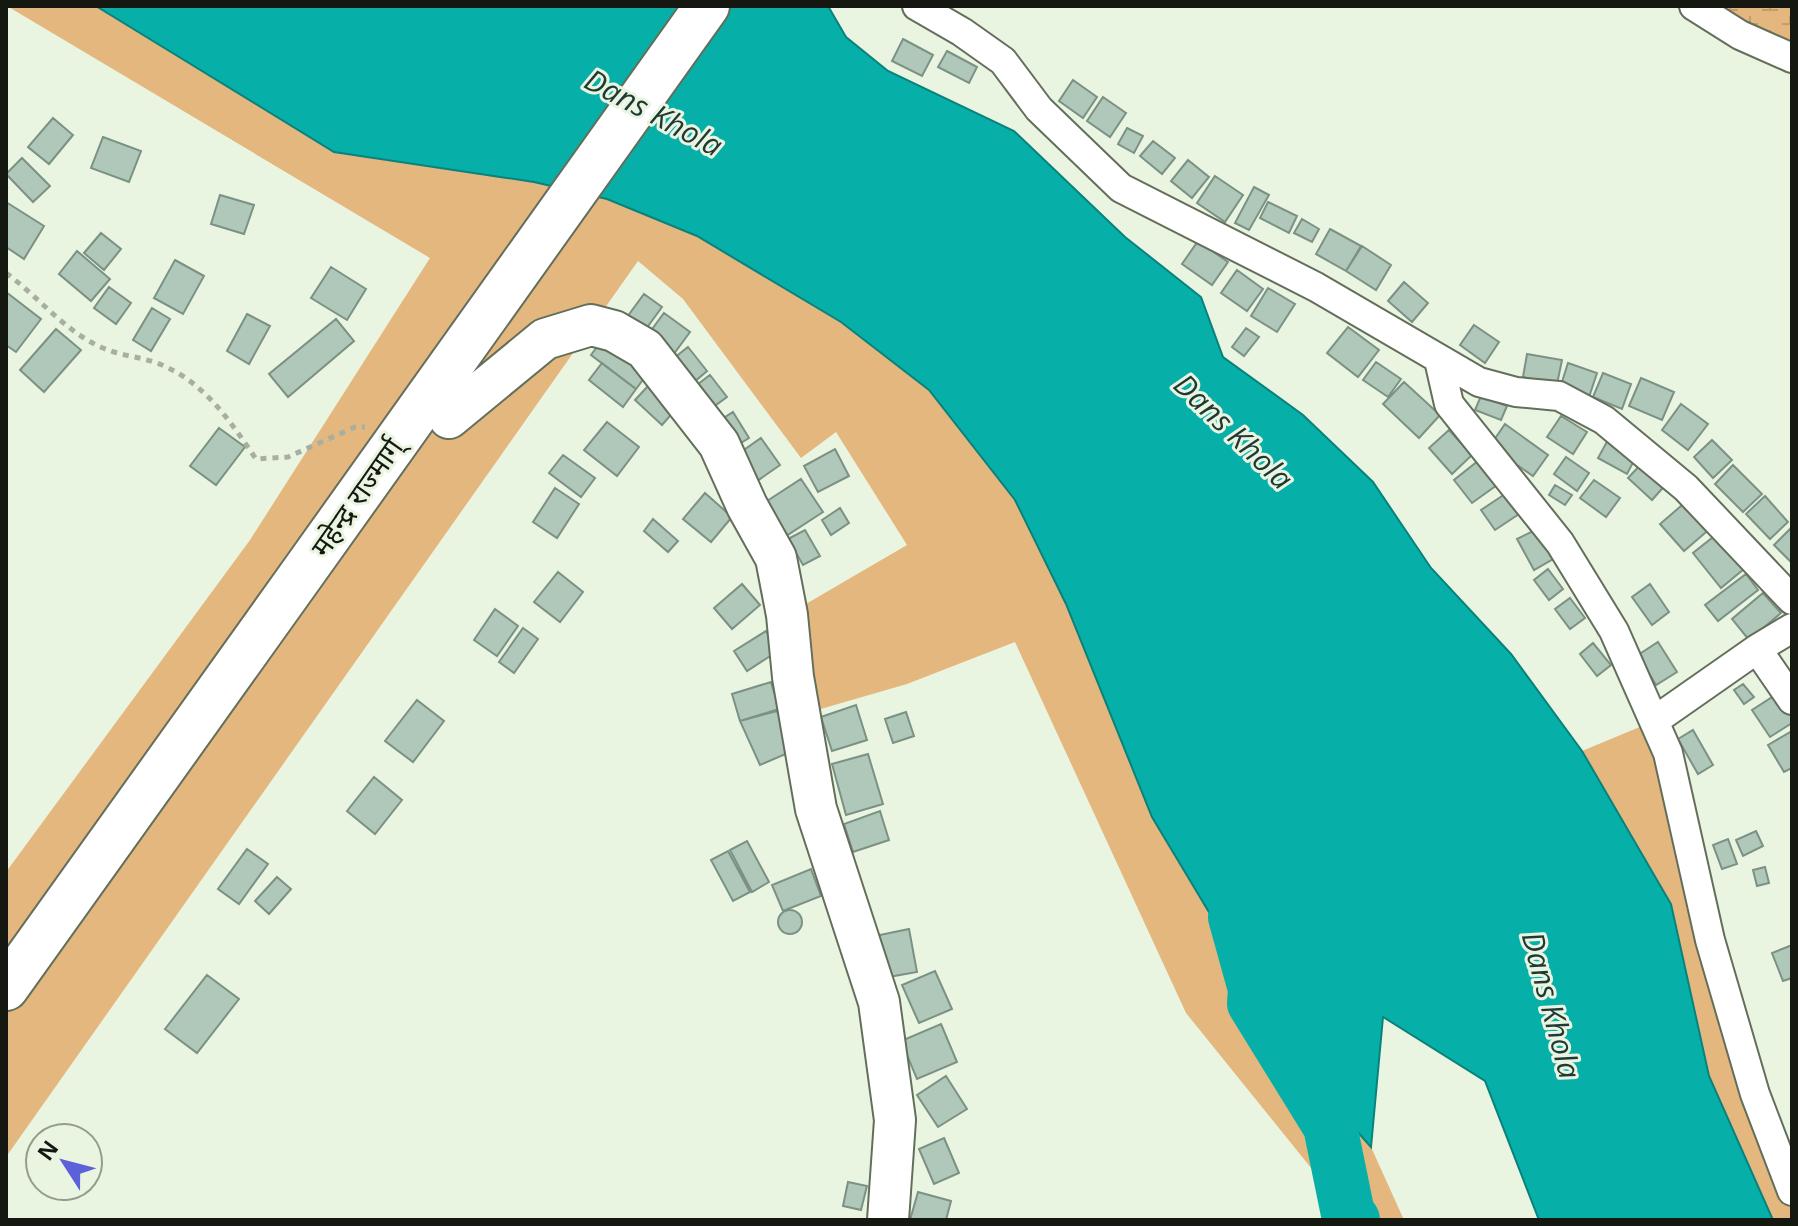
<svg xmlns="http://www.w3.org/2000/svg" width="1798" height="1226" viewBox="0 0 1798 1226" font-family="'Open Sans','Noto Sans Devanagari',sans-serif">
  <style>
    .green { fill: #e4b77e }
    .wetland { fill: url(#wetland-marsh) }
    .water { fill: #06b0a9; stroke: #0a827b; stroke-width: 2 }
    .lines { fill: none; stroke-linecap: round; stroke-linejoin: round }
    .river { stroke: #06b0a9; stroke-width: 54 }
    .building { fill: #b0c8ba; stroke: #7b9184; stroke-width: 2 }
    .street-casing { stroke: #636e5b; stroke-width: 32 }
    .secondary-casing { stroke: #636e5b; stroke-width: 44 }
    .highway-casing { stroke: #636e5b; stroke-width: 48 }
    .path { stroke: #a7b0a0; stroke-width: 5; stroke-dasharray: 6 6; stroke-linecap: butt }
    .street { stroke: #fff; stroke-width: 28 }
    .secondary { stroke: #fff; stroke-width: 40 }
    .highway { stroke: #fff; stroke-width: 44 }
    .labels { text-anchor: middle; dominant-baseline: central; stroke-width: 6; stroke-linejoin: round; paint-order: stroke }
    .street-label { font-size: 28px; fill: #141811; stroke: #e9f5e0 }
    .water-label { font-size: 30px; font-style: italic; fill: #1f3735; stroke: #e9f5e0 }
  </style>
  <defs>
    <pattern id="wetland-marsh" width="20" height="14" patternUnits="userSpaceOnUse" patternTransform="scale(2)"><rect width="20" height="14" fill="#e4b77e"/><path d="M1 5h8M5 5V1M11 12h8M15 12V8" fill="none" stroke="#c39d6c"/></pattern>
  </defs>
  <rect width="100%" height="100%" fill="#e9f5e0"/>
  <path class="green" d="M7,6H96L334,152L534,182L607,199L697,236L841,321L929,390L1015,500L1255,989L1338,1110L1371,1147L1404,1220H1353L1186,1013L1015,642L907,684L800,715L787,615L907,545L836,432L801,458L683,299L638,261L6,1157V872L250,540L430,258Z
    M1654,721L1710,940L1792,1160V1220H1773L1709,1076L1671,904L1582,751Z"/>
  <path class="wetland" d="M1694,6H1792V58Z"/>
  <path class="water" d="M96,6H828L846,37L888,71L1014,131L1125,237L1201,297L1223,357L1303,415L1373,482L1431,568L1511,654L1582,751L1671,904L1709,1076L1773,1220H1539L1485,1081L1383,1017L1371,1147L1338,1110L1255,989L1152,817L1066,604L1015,500L929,390L841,322L697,236L607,199L534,182L334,152Z"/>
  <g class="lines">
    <path class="river" d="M1235,917L1255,989L1254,1003L1330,1126L1348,1214L1353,1220"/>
  </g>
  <path class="building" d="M903,39L933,55L922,76L892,61Z
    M947,51L977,67L969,83L938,67Z
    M1073,80L1097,97L1083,118L1059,101Z
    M1103,97L1126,113L1110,137L1087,121Z
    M53,118L73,135L49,164L28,147Z
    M1127,128L1143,136L1134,153L1118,144Z
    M103,137L141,151L129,182L91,168Z
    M1153,141L1175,158L1162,174L1140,156Z
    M22,158L50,186L33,202L6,174Z
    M1188,160L1209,177L1192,198L1171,181Z
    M1215,176L1243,195L1225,222L1197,203Z
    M1254,187L1269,195L1249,230L1235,223Z
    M220,195L254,205L244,234L211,224Z
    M6,202L44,226L24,259L6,247Z
    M1268,202L1297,216L1289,233L1260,218Z
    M1302,219L1319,229L1312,242L1294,233Z
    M1330,229L1361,246L1346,271L1316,254Z
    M101,233L121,249L104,270L84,253Z
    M1198,241L1228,262L1212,285L1182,264Z
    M1362,246L1391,265L1376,290L1346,271Z
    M77,251L110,279L91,301L59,274Z
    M175,260L204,276L183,314L154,298Z
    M331,267L366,289L347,320L311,298Z
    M1237,270L1263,289L1247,311L1221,293Z
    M1404,282L1428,303L1412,322L1388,301Z
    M109,287L131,303L116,324L94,308Z
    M1268,288L1295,304L1277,332L1251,316Z
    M6,292L41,319L16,352L6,345Z
    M644,294L662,307L640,337L622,324Z
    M152,308L170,319L151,351L133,340Z
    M664,313L690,332L673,355L647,336Z
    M247,314L270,326L249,364L227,351Z
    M336,319L354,341L288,397L269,374Z
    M1474,325L1499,342L1485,363L1460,345Z
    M1348,327L1379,350L1358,377L1327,353Z
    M1246,328L1259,337L1244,356L1232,347Z
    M56,329L81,350L44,392L20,370Z
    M608,332L653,366L636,389L591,355Z
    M688,347L707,371L693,383L673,359Z
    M1527,354L1562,360L1557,384L1523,377Z
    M1376,362L1401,379L1388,397L1363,380Z
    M602,363L636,389L623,407L589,380Z
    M1568,363L1597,373L1589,397L1560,388Z
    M1603,373L1631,384L1622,409L1593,397Z
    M710,375L727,397L709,410L693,388Z
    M1641,378L1674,392L1662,420L1629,406Z
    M1404,382L1440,415L1419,438L1383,404Z
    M649,385L676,409L662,425L635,400Z
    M1481,396L1507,406L1501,420L1475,410Z
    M1681,404L1708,424L1688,450L1662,430Z
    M733,412L749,438L733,448L716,423Z
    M1561,416L1587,432L1573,454L1547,437Z
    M607,422L639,447L617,476L584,450Z
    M1505,424L1548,455L1533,476L1490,446Z
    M219,428L245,447L216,485L190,466Z
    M1449,430L1472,455L1452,474L1429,448Z
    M761,438L780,465L750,486L731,459Z
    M1609,438L1638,453L1627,474L1598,458Z
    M1712,440L1732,460L1713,478L1694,457Z
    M835,449L849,476L818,492L804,466Z
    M563,455L595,478L581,497L549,473Z
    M1566,457L1589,473L1577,491L1554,474Z
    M1645,460L1669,481L1652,500L1628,478Z
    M1478,461L1497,485L1472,503L1454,480Z
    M1733,465L1762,494L1743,512L1715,484Z
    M801,479L823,512L786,536L764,503Z
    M1594,480L1620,498L1606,517L1580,498Z
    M1555,485L1572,495L1565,505L1549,495Z
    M555,488L579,504L557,538L533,522Z
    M705,493L732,517L711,542L683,519Z
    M1505,494L1519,514L1495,530L1481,510Z
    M1765,496L1788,522L1770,539L1746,514Z
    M1688,500L1712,527L1684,551L1660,524Z
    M840,508L849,523L831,535L822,520Z
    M653,519L678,541L668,552L644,531Z
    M1537,529L1553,559L1534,570L1517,539Z
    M1790,529L1792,531V563L1774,545Z
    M805,530L820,556L803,565L788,539Z
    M1717,534L1745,568L1721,588L1693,553Z
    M1548,569L1563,589L1549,600L1534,580Z
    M558,572L583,592L560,622L534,602Z
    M1746,574L1758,590L1718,621L1705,605Z
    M742,584L760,605L732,629L714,608Z
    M1650,584L1669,612L1652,625L1632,597Z
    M1763,593L1781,613L1749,640L1732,619Z
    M1570,598L1585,618L1570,629L1555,609Z
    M495,609L518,626L497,656L474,640Z
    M523,628L538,639L514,673L499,662Z
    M766,631L778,651L747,671L734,651Z
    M1658,642L1677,672L1656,685L1638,655Z
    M1593,643L1611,665L1597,676L1580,654Z
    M771,682L779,709L740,721L732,694Z
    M1743,684L1754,697L1744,704L1734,690Z
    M1777,694L1792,717V723L1770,737L1752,710Z
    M417,700L444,721L413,762L385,741Z
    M856,705L867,740L832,751L821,717Z
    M777,711L795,750L760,765L740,721Z
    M906,712L914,736L893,743L885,719Z
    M1693,730L1713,765L1698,774L1678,739Z
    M1792,731V768L1784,772L1768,745Z
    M868,754L883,804L846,815L832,764Z
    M374,777L402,800L375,834L347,811Z
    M880,811L889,840L853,852L844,824Z
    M1756,831L1763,846L1743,856L1736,840Z
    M1728,839L1737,864L1722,869L1713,845Z
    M747,841L769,882L752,892L730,850Z
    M247,849L268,864L239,904L218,889Z
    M728,851L750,892L733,901L711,860Z
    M1765,867L1769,883L1757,886L1753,870Z
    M811,869L821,896L783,911L772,885Z
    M277,877L291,889L269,914L255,901Z
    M778 922a12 12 0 1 1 24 0a12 12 0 1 1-24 0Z
    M909,929L917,972L883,978L875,936Z
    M1792,945V978L1783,981L1772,953Z
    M935,971L952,1009L919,1023L902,985Z
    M207,975L239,999L197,1053L165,1029Z
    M941,1024L957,1062L917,1079L901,1041Z
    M946,1076L967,1109L938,1127L917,1095Z
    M944,1138L959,1173L934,1184L919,1149Z
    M848,1182L867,1186L861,1210L843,1206Z
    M918,1192L951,1201L946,1220H910Z"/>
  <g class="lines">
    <g class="street-casing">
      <path id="street" d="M917,6L962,32L1003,61L1039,109L1121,188L1316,287L1479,382L1516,392L1559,396L1604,420L1686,488L1792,600
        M1694,6L1740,35L1792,58
        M1439,360L1449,404L1560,543L1614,631L1668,753L1710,940L1755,1094L1792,1191
        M1792,628L1757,649L1792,700
        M1654,721L1757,649"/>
    </g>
    <g class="secondary-casing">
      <path id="secondary" d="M449,418L545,339L591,325L614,331L645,349L719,444L747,506L776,558L787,615L793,677L816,809L879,1002L895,1120L888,1220"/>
    </g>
    <g class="highway-casing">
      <path id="highway" d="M6,988C239,660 475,335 707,6"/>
    </g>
    <path class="path" d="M6,273C39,297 65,332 103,348C121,356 143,357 162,365C206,384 230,421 256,459L288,457L355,427H365"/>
    <use href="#street" class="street"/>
    <use href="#secondary" class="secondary"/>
    <use href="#highway" class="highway"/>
  </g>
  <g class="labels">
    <g class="street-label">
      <text transform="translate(356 497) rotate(-55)">महेन्द्र राज्मार्ग्</text>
    </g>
    <g class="water-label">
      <text transform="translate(654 112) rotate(28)">Dans Khola</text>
      <text transform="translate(1234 431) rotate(44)">Dans Khola</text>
      <text transform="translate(1552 1005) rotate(75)">Dans Khola</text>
    </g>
  </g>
  <rect width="1798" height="1226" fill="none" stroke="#141811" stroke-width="16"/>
  <g transform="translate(64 1162) rotate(306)"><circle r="38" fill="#e9f5e0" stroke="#949d8d" stroke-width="2"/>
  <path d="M0-6L14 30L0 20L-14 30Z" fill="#5c61d9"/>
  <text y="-12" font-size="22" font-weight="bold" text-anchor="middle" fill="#141811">N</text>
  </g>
</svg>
